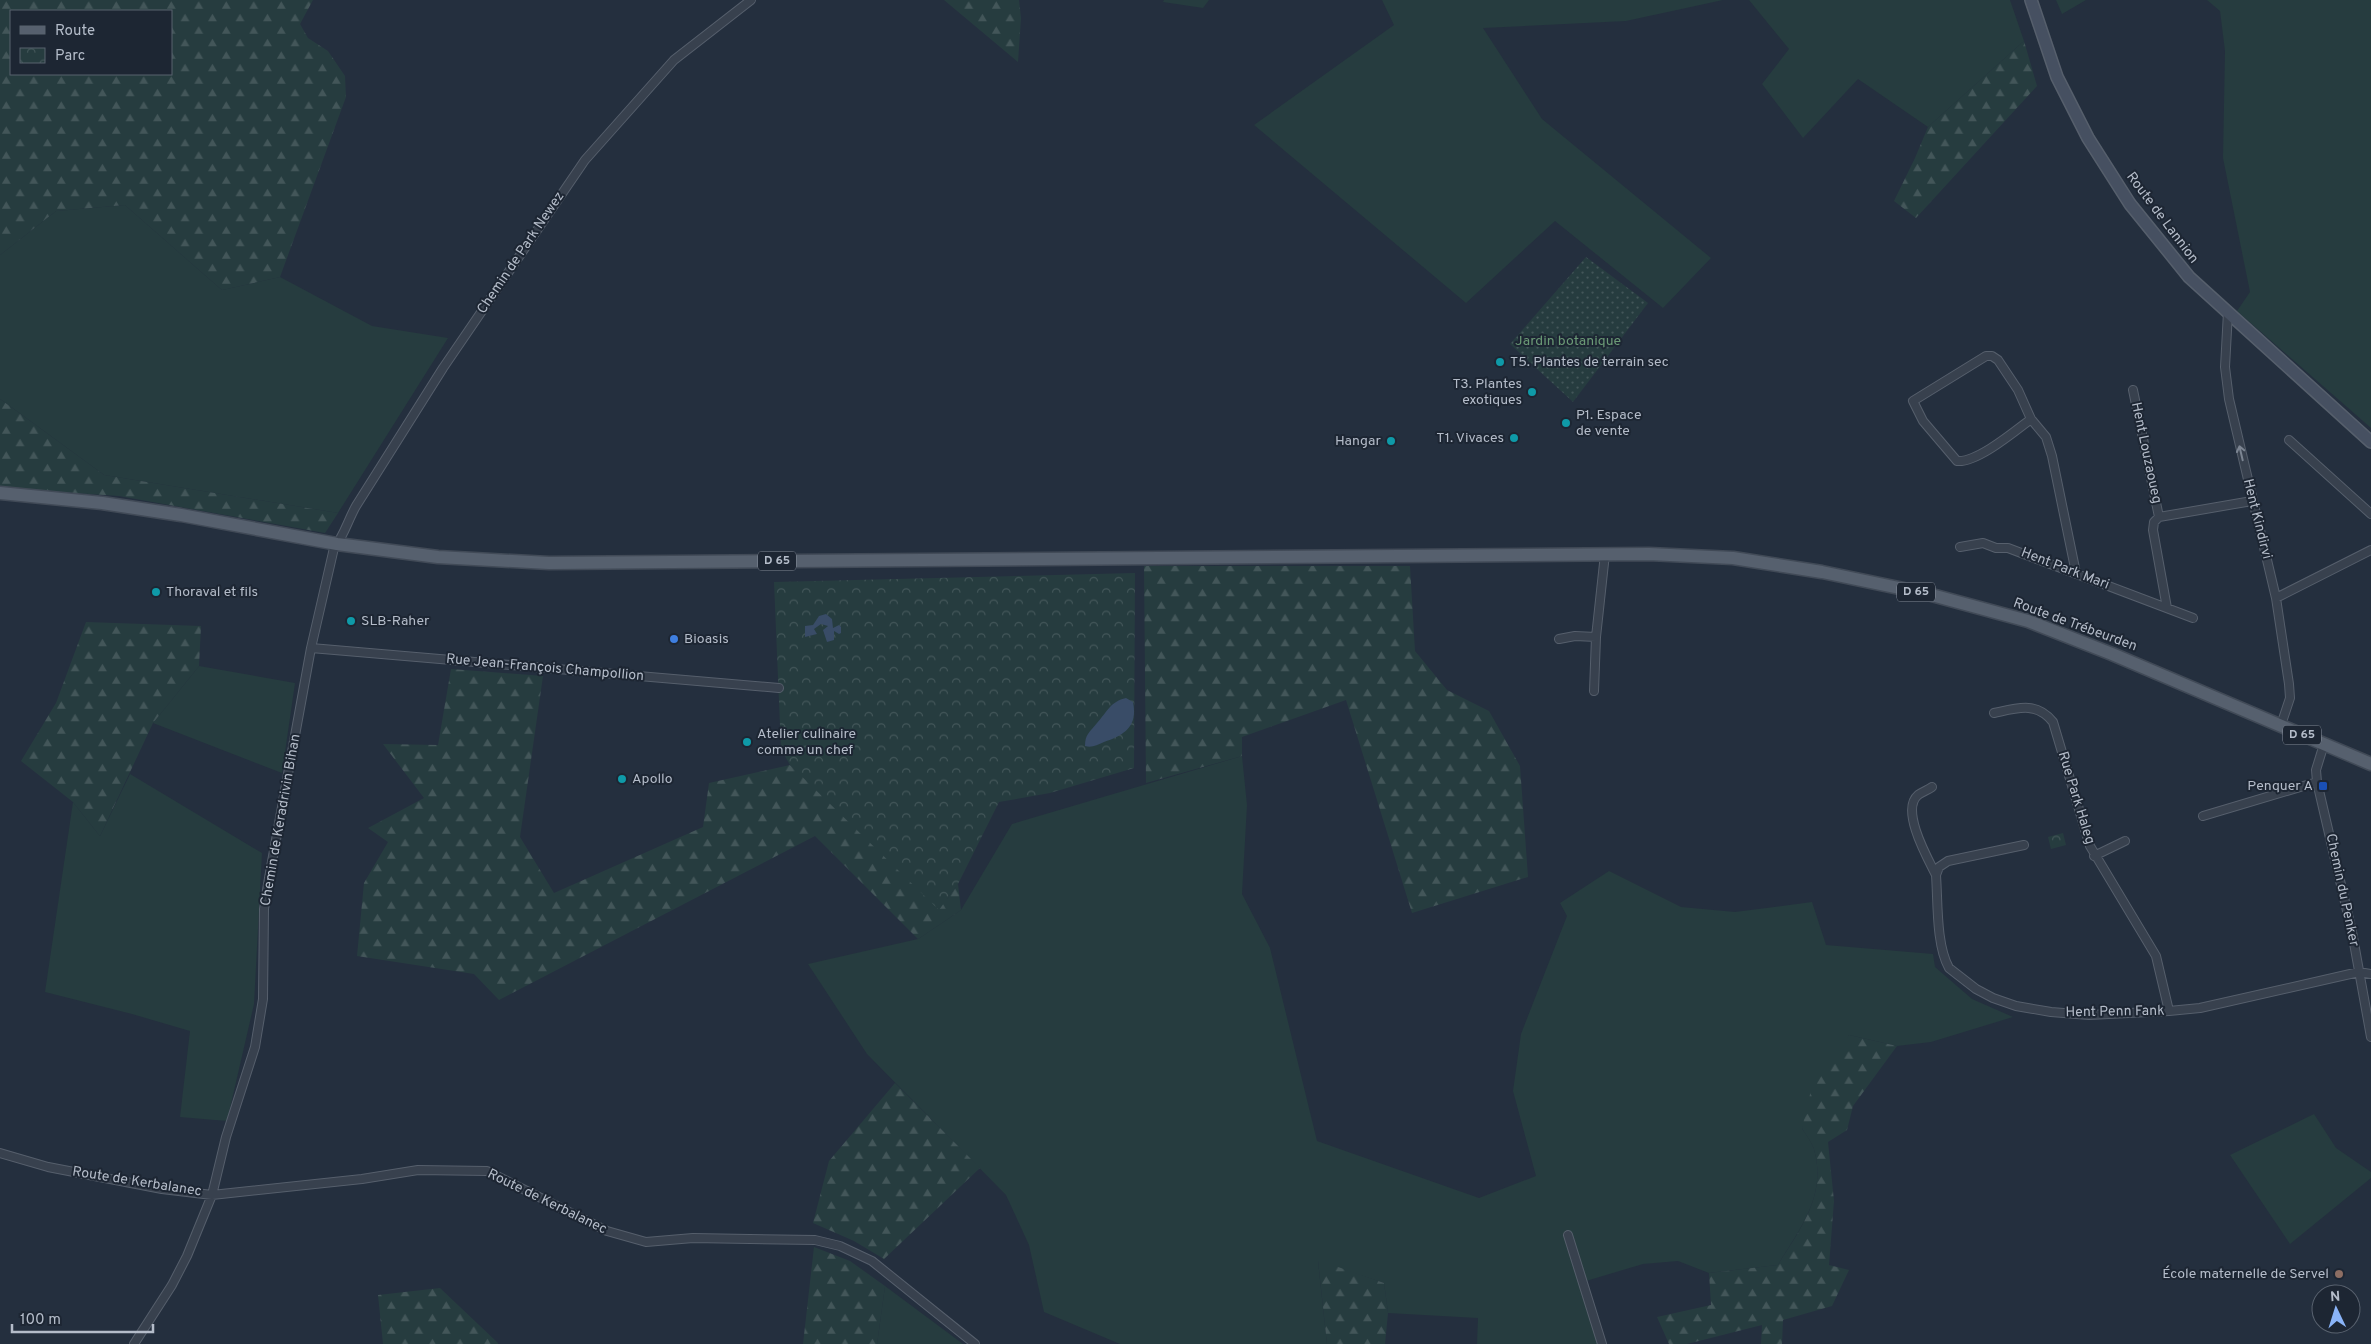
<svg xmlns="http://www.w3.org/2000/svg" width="2371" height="1344" viewBox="0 0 2371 1344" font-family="Overpass,sans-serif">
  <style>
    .grass { fill: #263c3f }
    .forest { fill: url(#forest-firs); fill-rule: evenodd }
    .park { fill: url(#park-crowns) }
    .garden { fill: url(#garden-dots) }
    .water { fill: #394c67 }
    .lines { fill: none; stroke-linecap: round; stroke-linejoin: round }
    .street-casing { stroke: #565f6c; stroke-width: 10 }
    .secondary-casing { stroke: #565f6c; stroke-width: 14 }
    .primary-casing { stroke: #414a57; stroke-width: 15 }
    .street { stroke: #38414e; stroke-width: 8 }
    .secondary { stroke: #465061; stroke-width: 11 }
    .primary { stroke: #56606e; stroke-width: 12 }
    .oneway { stroke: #7c8592 }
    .culture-dot { fill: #0f9aa8; stroke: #1d2633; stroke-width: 2 }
    .shop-dot { fill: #3f7fe0; stroke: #1d2633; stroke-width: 2 }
    .transit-dot { fill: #1a4fb4; stroke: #1d2633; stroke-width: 2 }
    .education-dot { fill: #8d6e63; stroke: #1d2633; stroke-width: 2 }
    .labels { text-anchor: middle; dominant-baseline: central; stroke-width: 4; stroke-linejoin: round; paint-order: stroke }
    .shield { fill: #1d2633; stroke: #878f9c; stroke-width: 1 }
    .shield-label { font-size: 12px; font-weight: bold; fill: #b4bcc9 }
    .street-label { font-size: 14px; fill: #b4bcc9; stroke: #1d2633 }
    .park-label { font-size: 14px; fill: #6b9a76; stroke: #1d2633 }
    .poi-label { font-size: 14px; fill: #b4bcc9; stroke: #1d2633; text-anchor: start }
  </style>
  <defs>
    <pattern id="forest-firs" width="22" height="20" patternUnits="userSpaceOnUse" patternTransform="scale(1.25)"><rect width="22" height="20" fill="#263c3f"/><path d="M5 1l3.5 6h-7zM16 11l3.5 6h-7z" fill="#435659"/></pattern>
    <pattern id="park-crowns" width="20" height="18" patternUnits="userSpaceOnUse" patternTransform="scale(1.25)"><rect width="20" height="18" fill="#263c3f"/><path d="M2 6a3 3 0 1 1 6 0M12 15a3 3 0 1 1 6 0" fill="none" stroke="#435659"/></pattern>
    <pattern id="garden-dots" width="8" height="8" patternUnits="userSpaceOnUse" patternTransform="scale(1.25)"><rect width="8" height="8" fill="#263c3f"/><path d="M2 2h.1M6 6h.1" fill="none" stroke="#435659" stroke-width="1.8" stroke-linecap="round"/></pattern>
  </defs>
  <rect width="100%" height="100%" fill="#242f3e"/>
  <path class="grass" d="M1164,0H1209L1203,8L1163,2Z
    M1382,0H1723L1626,21L1483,28L1542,119L1711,258L1663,308L1555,221L1466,303L1254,125L1394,25Z
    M1749,0H2010L2024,41L1928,127L1858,79L1803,138L1762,84L1789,49Z
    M2056,0H2086L2062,14Z
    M2207,0H2371V428L2237,311L2250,292L2223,158L2225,51L2220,11Z
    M125,205L222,290L280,277L372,326L448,338L338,513L104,475L0,399V255L56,211Z
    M199,666L295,683L282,773L153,723Z
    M1242,756L1247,805L1242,894L1270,948L1317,1141L1479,1198L1536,1176L1513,1091L1521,1034L1567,916L1560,903L1609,871L1681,907L1735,912L1812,902L1826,945L1933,954L1935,967L1972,999L2013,1017L1931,1042L1897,1046L1849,1035L1802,1128C1806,1135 1812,1142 1814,1149C1827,1195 1801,1227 1778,1265L1709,1273L1678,1261L1643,1264L1586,1281L1605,1344H1477L1478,1318L1388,1313L1384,1283L1318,1261L1327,1344H1120L1044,1312L1029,1245L1006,1195L867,1054L808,964L918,939L961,910L1012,824Z
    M130,774L262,853L254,1004L227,1121L180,1117L190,1031L132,1014L45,992L73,802L100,836Z
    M2314,1114L2336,1148L2371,1172V1178L2290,1244L2230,1155Z
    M885,1286L963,1344H877Z"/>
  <path class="forest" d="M0,0H313L300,24L308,38L328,51L345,76L346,97L280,277L222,290L125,205L56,211L0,255ZM11,11H171V74H11Z
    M944,0H1019L1021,18L1018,62Z
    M2024,41L2037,86L1916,218L1894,201L1915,158L1928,127Z
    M0,399L104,475L338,513L325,533L119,496L0,488Z
    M1144,566H1410L1415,651L1447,690L1489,711L1520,766L1528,877L1412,913L1346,700L1242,737V756L1146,783Z
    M86,622L201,626L199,666L153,723L100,836L73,802L21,761L56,703Z
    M451,669L543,676L520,837L554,893L703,827L709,783L790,765L947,899L958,884L961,910L918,939L815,836L499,1000L474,974L357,956L364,883L388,842L368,828L424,798L383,744L438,745Z
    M1849,1035L1897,1046L1853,1106L1847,1130L1828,1142L1834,1201L1829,1265L1849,1270L1832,1306L1783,1320L1782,1344H1761L1762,1325L1687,1344H1669L1657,1317L1711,1305L1709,1273L1778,1265C1801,1228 1827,1195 1814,1149C1812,1142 1806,1135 1802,1128L1812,1086Z
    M895,1083L980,1168L884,1259L854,1241L813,1223L829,1161Z
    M814,1247L850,1261L885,1286L877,1344H803Z
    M1318,1260L1384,1283L1388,1313L1385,1344H1327Z
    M440,1288L498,1343V1344H383L378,1295Z"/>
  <path class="park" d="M1135,573L1134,768L1050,793L999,802L958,884L939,910L790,765L781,749L774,582Z
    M2063,833L2066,845L2051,849L2048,837Z"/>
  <path class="garden" d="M1586,257L1648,303L1573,402L1510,344Z"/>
  <path class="water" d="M826,614L832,619L833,628L839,625L841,627V633L839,634L834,631V640L827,642L823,630L828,626L821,624L814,629L817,634L805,637V626L813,625L819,616Z
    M1126,698L1133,702C1138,726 1125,735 1104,742C1097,745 1092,748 1085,746C1085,734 1090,732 1097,723C1107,712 1111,701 1126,698Z"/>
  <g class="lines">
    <g class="street-casing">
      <path id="street" d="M2228,312L2225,367L2229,399L2276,598L2289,684L2290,698L2281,725
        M2133,390L2159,517
        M2031,419C2015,431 1977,463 1957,461L1923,421L1913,401L1986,356H1992L1998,360L2018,390L2031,419L2046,437L2052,456L2076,573
        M2289,440L2371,514
        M1960,547L1983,543L1996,548H2008L2193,618
        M2276,598L2371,550
        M2167,608L2153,530L2154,522L2159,517L2252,501
        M1559,639L1575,636L1596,637
        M311,648L779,688
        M1594,691L1596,637L1605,554
        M1994,713C2017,708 2036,701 2053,722L2090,846L2156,956L2169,1011
        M2324,744L2316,770L2317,782L2352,932L2371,1037
        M1932,787C1928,790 1922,792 1918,795C1900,810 1928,859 1936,875
        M2203,816L2317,782
        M2024,845L1948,861L1939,867L1936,875C1938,902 1936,945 1949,968L1976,989L1993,998L2016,1006L2051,1012L2089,1015L2169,1011L2200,1008L2359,972L2371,974
        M2094,856L2125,841
        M0,1153L48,1167L162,1189L212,1195L362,1179L418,1170L487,1171L607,1231L646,1242L693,1238L815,1240L840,1246L872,1261L975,1344
        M1568,1235L1602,1344
        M134,1344L172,1285L187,1256L212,1195L226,1137L255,1047L263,999L264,909L269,878L311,648L334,548C344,536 348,520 356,506L443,368L585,160L674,60L751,0"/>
    </g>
    <g class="secondary-casing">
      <path id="secondary" d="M2031,0L2057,77L2088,138L2130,204L2189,277L2371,442"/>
    </g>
    <g class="primary-casing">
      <path id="primary" d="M0,493L102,503L181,515L337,544L438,557L549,563L1649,554L1733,558L1822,572L1928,594L2028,621L2112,654L2371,764"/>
    </g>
    <use href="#street" class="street"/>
    <use href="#secondary" class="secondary"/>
    <use href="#primary" class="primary"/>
  </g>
  <defs><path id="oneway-shaft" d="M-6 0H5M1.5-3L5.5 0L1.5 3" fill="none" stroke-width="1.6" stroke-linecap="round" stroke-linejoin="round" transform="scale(1.25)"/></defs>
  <use class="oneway" href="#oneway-shaft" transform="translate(2241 453) rotate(-103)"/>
  <g class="culture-dot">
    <circle cx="1500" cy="362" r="5"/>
    <circle cx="1532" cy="392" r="5"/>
    <circle cx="1566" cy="423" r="5"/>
    <circle cx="1514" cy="438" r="5"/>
    <circle cx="1391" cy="441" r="5"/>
    <circle cx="156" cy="592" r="5"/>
    <circle cx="351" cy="621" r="5"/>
    <circle cx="747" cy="742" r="5"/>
    <circle cx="622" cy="779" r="5"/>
  </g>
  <circle class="shop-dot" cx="674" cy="639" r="5"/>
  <rect class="transit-dot" x="2318" y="781" width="10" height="10" rx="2.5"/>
  <circle class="education-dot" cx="2339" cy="1274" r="5"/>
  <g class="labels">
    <g class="shield">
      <rect x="758" y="551.5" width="38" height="19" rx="4"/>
      <rect x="1897" y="582.5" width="38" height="19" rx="4"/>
      <rect x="2283" y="725.5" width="38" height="19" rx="4"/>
    </g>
    <g class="shield-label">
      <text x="777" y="561">D 65</text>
      <text x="1916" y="592">D 65</text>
      <text x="2302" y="735">D 65</text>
    </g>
    <g class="street-label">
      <text transform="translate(2162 218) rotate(53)">Route de Lannion</text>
      <text transform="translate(521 253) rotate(-56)">Chemin de Park Newez</text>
      <text transform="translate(2146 453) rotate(78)">Hent Louzaoueg</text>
      <text transform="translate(2257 519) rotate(76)">Hent Kindirvi</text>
      <text transform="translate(2065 569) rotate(21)">Hent Park Mari</text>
      <text transform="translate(2075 625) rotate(20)">Route de Trébeurden</text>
      <text transform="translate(545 668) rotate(5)">Rue Jean-François Champollion</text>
      <text transform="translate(2076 798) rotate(73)">Rue Park Haleg</text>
      <text transform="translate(281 820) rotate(-80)">Chemin de Keradrivin Bihan</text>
      <text transform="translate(2342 890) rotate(78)">Chemin du Penker</text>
      <text transform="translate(2115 1012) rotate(-1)">Hent Penn Fank</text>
      <text transform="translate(137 1182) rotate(9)">Route de Kerbalanec</text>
      <text transform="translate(547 1202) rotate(26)">Route de Kerbalanec</text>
    </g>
    <g class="park-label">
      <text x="1568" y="341">Jardin botanique</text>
    </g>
    <g class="poi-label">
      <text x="1510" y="362">T5. Plantes de terrain sec</text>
      <text x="1522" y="384" text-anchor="end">T3. Plantes<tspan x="1522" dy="16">exotiques</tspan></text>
      <text x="1576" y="415">P1. Espace<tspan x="1576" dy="16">de vente</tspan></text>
      <text x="1504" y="438" text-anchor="end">T1. Vivaces</text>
      <text x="1381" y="441" text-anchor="end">Hangar</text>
      <text x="166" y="592">Thoraval et fils</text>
      <text x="361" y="621">SLB-Raher</text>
      <text x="684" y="639">Bioasis</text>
      <text x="757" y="734">Atelier culinaire<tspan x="757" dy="16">comme un chef</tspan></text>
      <text x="632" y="779">Apollo</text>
      <text x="2313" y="786" text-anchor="end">Penquer A</text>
      <text x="2329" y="1274" text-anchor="end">École maternelle de Servel</text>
    </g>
  </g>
  <rect x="10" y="10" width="162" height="65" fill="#1d2633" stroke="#59626f"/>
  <rect x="20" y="26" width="25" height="8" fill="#56606e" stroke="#59626f"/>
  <text x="55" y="35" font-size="15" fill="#b4bcc9">Route</text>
  <rect x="20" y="48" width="25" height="15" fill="url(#park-crowns)" stroke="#59626f"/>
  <text x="55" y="60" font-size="15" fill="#b4bcc9">Parc</text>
  <g transform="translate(2336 1309) rotate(356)"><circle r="24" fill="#1d2633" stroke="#59626f"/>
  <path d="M0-4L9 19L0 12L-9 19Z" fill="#8ab4f8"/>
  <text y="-8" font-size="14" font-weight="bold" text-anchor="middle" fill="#b4bcc9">N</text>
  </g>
  <path d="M12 1324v8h141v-8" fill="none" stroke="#b4bcc9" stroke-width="2.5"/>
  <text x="20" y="1324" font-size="15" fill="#b4bcc9" stroke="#1d2633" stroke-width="4" paint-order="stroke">100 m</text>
</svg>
